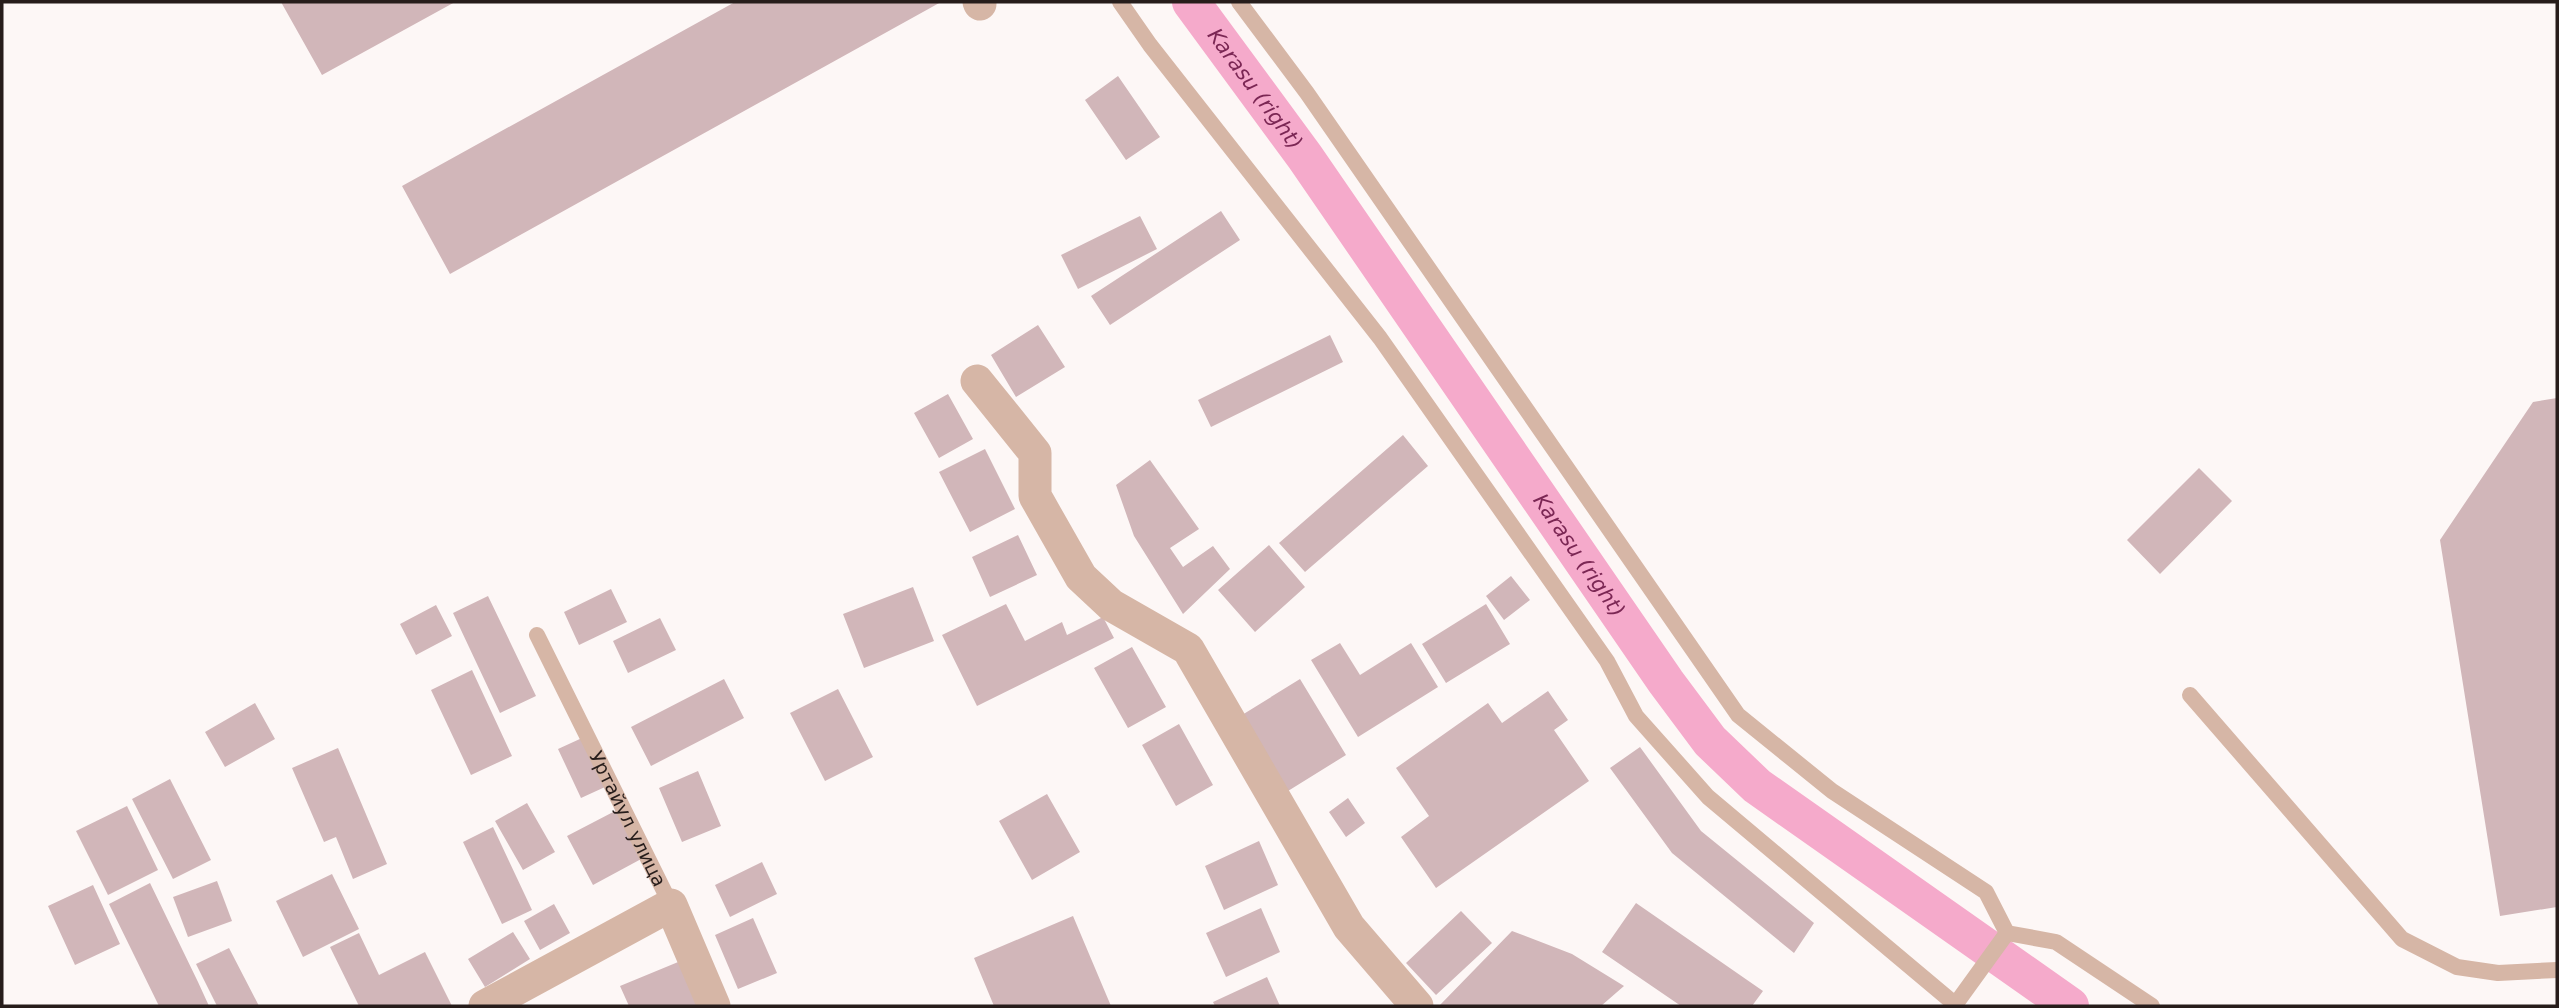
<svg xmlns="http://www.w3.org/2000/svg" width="2559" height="1008" viewBox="0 0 2559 1008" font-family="'DejaVu Sans',sans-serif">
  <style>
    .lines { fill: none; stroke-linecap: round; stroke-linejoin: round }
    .canal { stroke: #f5aacb; stroke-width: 38 }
    .building { fill: #d1b6b9 }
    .service { stroke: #d6b6a6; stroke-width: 16 }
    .minor { stroke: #d6b6a6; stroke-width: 33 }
    .labels { text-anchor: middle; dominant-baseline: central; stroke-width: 7; stroke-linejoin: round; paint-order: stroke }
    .street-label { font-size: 19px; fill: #271d1b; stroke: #fff }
    .water-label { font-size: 21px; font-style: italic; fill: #7b2754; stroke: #fff }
  </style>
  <rect width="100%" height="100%" fill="#fdf7f6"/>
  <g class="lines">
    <path class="canal" id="s1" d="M1191,2L1305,157L1666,682L1710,741L1757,786L2070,1006"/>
  </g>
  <path class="building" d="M281,2H455L322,75Z
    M735,2H941L450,274L402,186Z
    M1118,76L1160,137L1126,160L1085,100Z
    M1221,211L1240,240L1110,325L1091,296Z
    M1140,216L1157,249L1078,289L1061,255Z
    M1038,325L1065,367L1016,397L991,355Z
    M1330,335L1343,362L1211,427L1198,400Z
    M948,394L973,439L939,458L914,413Z
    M2557,398V907L2500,916L2440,540L2533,402Z
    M1403,435L1428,466L1305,572L1279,543Z
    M985,449L1015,509L970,532L939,472Z
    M1150,460L1199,529L1170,548L1183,567L1213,546L1230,569L1183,614L1134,536L1116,485Z
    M2199,468L2232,501L2160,574L2127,540Z
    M1018,535L1037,575L990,597L972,557Z
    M1269,545L1305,587L1255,632L1218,590Z
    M1511,576L1530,600L1504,620L1486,596Z
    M913,587L934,641L864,668L843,614Z
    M611,589L627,622L579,645L564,612Z
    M488,596L536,696L500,713L453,613Z
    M1006,604L1025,641L1062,622L1067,635L1103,617L1114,638L977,706L942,635Z
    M1486,604L1510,644L1446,683L1422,644Z
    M436,605L452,636L416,655L400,624Z
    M660,618L676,650L628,673L613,641Z
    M1340,643L1360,675L1411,643L1438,687L1358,737L1311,660Z
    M1132,647L1166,707L1128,728L1094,668Z
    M472,670L512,756L471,775L431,690Z
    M724,679L744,718L651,766L631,727Z
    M1300,679L1346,755L1288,791L1242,715Z
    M838,689L873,757L825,781L790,713Z
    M1548,691L1568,720L1554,730L1589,781L1436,888L1401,837L1429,816L1396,768L1488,703L1502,723Z
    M255,703L275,739L225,767L205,732Z
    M1179,724L1213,785L1176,806L1142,745Z
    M582,738L605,787L581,798L558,749Z
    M1640,747L1701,831L1814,923L1794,953L1672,853L1610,768Z
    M338,748L387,864L353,879L336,837L324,842L292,768Z
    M698,771L721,826L682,842L659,788Z
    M170,779L211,860L173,879L132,799Z
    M1047,794L1080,852L1032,880L999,821Z
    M1348,798L1365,823L1346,837L1329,812Z
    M527,803L555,852L523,870L495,821Z
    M127,806L158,870L108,895L76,831Z
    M617,810L643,858L593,885L567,836Z
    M493,827L532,910L502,924L463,842Z
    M1259,841L1278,885L1224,910L1205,866Z
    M762,862L777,894L730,917L715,885Z
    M332,874L359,929L303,957L276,901Z
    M217,881L232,921L188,937L173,897Z
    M150,883L198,982L209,1006H159L157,1002L109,904Z
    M93,885L120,944L75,965L48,906Z
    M1636,903L1763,991L1752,1006H1681L1602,952Z
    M554,904L570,933L540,950L524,921Z
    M1261,908L1280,952L1226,977L1206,933Z
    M1461,911L1492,943L1436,995L1406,963Z
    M1073,916L1111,1006H994L974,958Z
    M753,918L777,973L738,989L715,935Z
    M1512,931L1572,954L1624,986L1601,1006H1439Z
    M513,932L530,959L485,987L468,959Z
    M359,933L379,975L425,952L452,1006H359L330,947Z
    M229,948L259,1006H217L196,964Z
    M683,960L702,1006H629L620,986Z
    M1267,977L1280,1006H1215L1213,1002Z"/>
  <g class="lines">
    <g class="service">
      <path d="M1120,2L1150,45L1380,338L1607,661L1636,716L1708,797L1957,1006"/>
      <path d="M1239,2L1307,93L1738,715L1832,791L1986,892L2007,933L2056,942L2152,1006"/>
      <path id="s2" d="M537,635L671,905"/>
      <path d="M2190,695L2402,939L2457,967L2498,973L2557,970"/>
      <path d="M1955,1005L2007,933"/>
    </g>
    <path class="minor" d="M979,2L980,4
      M977,381L1035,453V496L1081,577L1111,605L1188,649L1349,927L1417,1006
      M485,1006L671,905L714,1006"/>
  </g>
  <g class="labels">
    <g class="street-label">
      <text stroke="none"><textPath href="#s2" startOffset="205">Уртайул улица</textPath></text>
    </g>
    <g class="water-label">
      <text stroke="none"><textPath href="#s1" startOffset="108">Karasu (right)</textPath></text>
      <text stroke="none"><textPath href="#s1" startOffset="676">Karasu (right)</textPath></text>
    </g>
  </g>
  <rect width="2559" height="1008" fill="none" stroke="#271d1b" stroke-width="7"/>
</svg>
